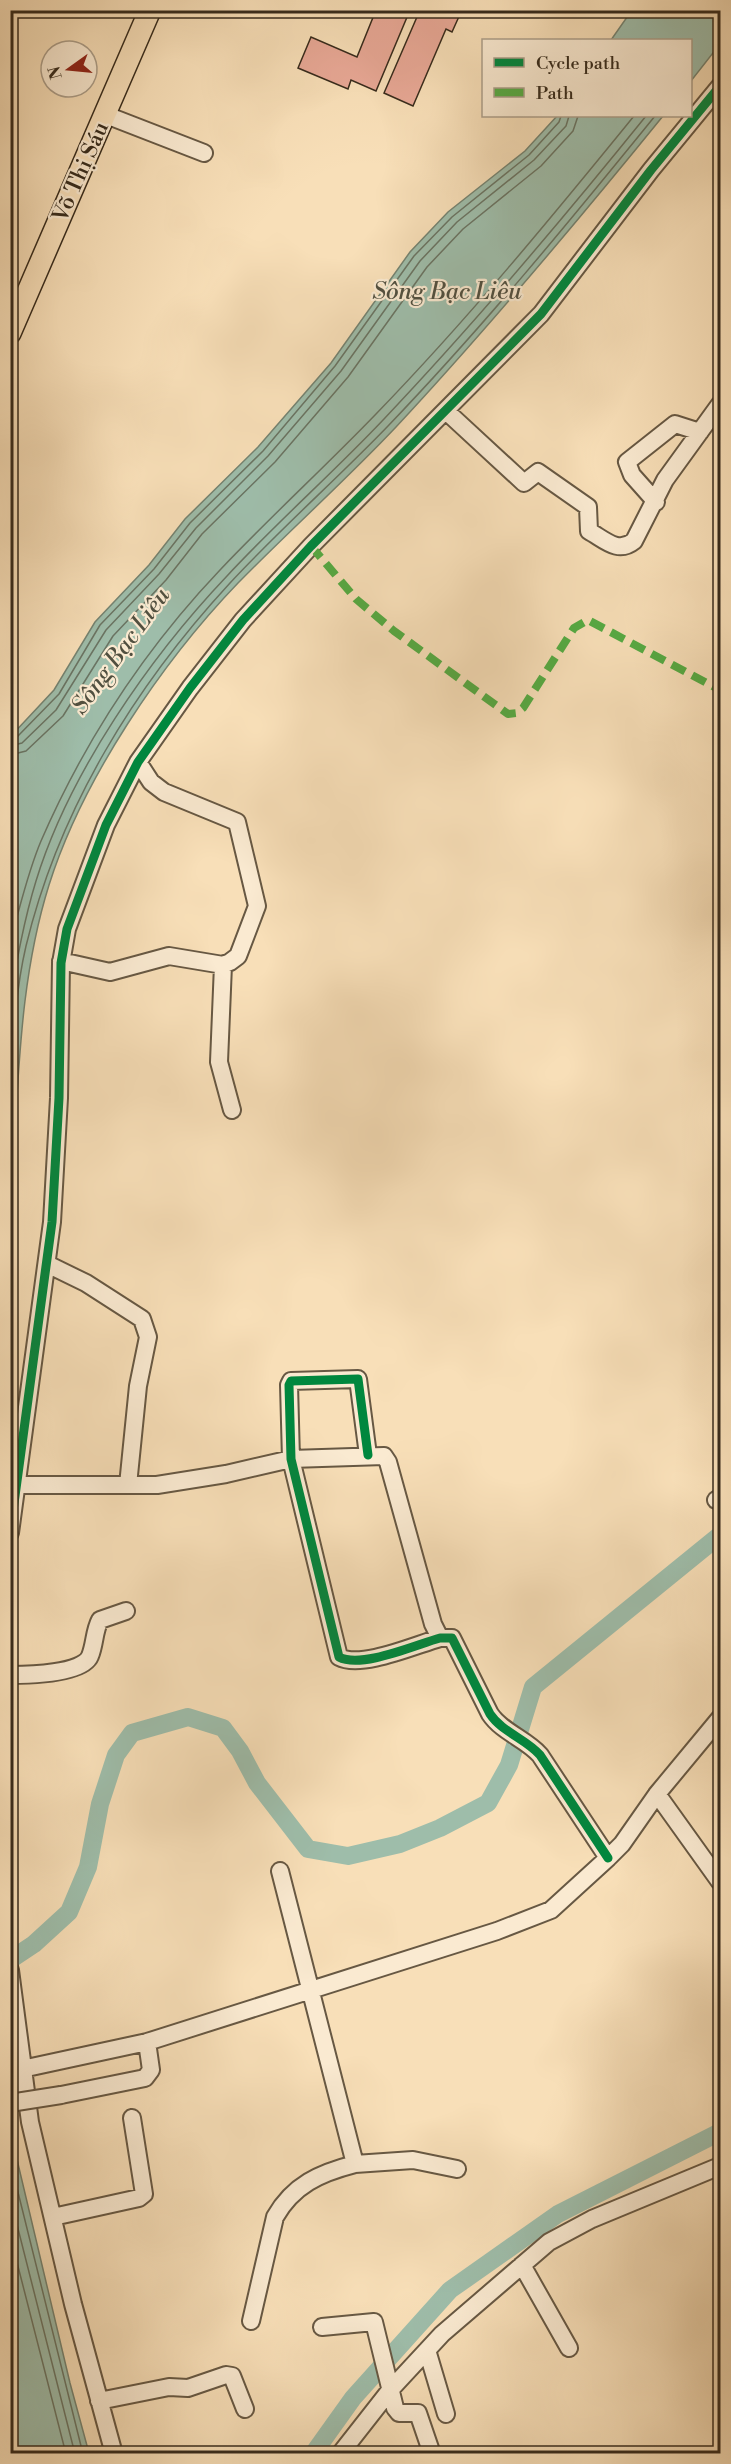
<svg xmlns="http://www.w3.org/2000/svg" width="731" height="2464" viewBox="0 0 731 2464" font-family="'Libre Bodoni',serif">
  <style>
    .water { fill: #9ebdaa; stroke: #758371; stroke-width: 1.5 }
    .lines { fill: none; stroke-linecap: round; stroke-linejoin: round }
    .shore { stroke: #6a7463; stroke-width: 1.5 }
    .canal { stroke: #9ebdaa; stroke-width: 18 }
    .building { fill: #e8a896; stroke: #372b1c; stroke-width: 1.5 }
    .minor-casing { stroke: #675843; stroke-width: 20 }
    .major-casing { stroke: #372b1c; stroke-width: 24 }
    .minor { stroke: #faead1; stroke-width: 16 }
    .major { stroke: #f8dfb8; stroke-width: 21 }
    .minor-bridge-casing { stroke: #675843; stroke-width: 20; stroke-linecap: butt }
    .minor-bridge { stroke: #faead1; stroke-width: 16 }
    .quiet { stroke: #55ab43; stroke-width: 8; stroke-dasharray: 15 8; stroke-linecap: butt }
    .cycleway-casing { stroke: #faead1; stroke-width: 13 }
    .cycleway { stroke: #00873e; stroke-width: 9 }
    .labels { text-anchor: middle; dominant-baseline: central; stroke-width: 4.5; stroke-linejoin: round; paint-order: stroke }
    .street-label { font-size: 22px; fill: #372b1c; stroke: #faead1 }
    .water-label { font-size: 24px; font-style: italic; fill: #515040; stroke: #faead1 }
  </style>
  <rect width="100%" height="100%" fill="#f8dfb8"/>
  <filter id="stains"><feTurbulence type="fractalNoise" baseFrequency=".00333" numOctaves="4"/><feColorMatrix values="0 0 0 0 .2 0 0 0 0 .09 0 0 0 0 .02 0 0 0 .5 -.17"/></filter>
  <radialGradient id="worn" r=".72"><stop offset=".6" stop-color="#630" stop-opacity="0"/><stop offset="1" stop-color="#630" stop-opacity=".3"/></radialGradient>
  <path class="water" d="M632,10L720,11V44L691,81L690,40H611Z
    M557,116H663C577,222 489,327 396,427C345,481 290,530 238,583C162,662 82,780 49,885C18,984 19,1085 11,1187V736L54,690L95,622L149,565L185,519L258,447L331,363L410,252L448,212L525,151Z
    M10,2130L70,2383L89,2453H11Z"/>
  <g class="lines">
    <path class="shore" d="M10,739L17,737L59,694L100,625L154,569L190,523L263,451L335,366L414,256L452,217L529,155L559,122L561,116
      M10,746L22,743L56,710L106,630L159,574L196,528L268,456L341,371L420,261L457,222L534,160L566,126L569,116
      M10,755L26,751L63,716L113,636L166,580L202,534L275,462L348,377L427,267L463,229L541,166L573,131L578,116
      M10,942C20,908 27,874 41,841C84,742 145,649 220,570C270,517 325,467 376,414C468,319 551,218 634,116
      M10,1000C17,960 24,920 36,881C69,773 150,657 227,576C277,522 333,473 384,419C476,322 562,220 646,116
      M10,1090C13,1042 15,993 26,946C59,809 135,686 230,583C281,528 337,479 388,426C483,327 569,222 655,116
      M10,2160L83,2454
      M10,2197L75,2454
      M10,2235L66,2454"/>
    <path class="canal" d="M10,1960L34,1944L69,1912L88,1867L100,1804L116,1755L132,1733L188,1717L223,1728L240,1751L257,1783L308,1849L348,1856L400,1844L440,1828L488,1803L509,1765L533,1687L720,1535
      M313,2454L353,2398L450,2290L558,2214L720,2132"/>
  </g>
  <path class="building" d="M376,10H410L376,91L351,80L348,89L298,68L311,37L357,57Z
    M420,10L461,12L452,32L446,29L413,106L384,93Z"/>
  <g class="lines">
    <g class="minor-casing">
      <path id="minor" d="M106,115L204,153
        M446,411L524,483L538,472L588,507L589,531C605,540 618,554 634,541L665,480L720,404
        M656,502L632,475L627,462L675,424L700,432
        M61,961L110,972L169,956L223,965L230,962L238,956L257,906L237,822L164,792L151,782L138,762
        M223,965L219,1062L232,1110
        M368,1455L358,1379L291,1381L289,1385L291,1459L339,1657C361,1669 415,1645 440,1638H452L490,1714C502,1732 526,1739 540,1755L608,1858
        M16,1485H128L138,1386L148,1337L142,1319L86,1283L47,1264
        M128,1485H157L226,1474L291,1459L384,1456L388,1462L433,1624L440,1638
        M716,1500L720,1498
        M10,1533L52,1222L59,1098L61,963L67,929L106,825L138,762L190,688L243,620L311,546L541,314L651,170L720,86
        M10,1675C28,1675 83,1674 90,1656C95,1644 94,1631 100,1620L126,1611
        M657,1794L720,1882
        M10,1970L30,2122L73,2304L114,2454
        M147,2042L497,1931L551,1910L608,1858L622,1844L657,1794L720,1718
        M22,2069L147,2042L151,2070L145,2078L61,2095
        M355,2164L413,2160L457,2169
        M53,2217L139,2198L144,2194L132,2118
        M522,2265L569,2348
        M251,2321L275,2217C293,2185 320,2173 355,2164L280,1871
        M322,2327L374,2322L395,2408L399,2413H418L432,2454
        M427,2350L446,2414
        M99,2401L169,2387L188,2388L226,2375L232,2376L245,2409
        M340,2454L391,2389L442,2334L549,2242L592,2219L720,2166"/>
    </g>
    <g class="major-casing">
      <path id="major" d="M10,333L150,10"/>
    </g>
    <use href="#minor" class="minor"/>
    <use href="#major" class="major"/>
    <g class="minor-bridge-casing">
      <path id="minor-bridge" d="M10,2103L61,2095"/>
    </g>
    <use href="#minor-bridge" class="minor-bridge"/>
    <path class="quiet" d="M311,546L356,599L394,631L508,714L517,713L523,708L574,628L588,620L720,690"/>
    <g class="cycleway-casing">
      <path id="cycleway" d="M368,1455L358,1379L291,1381L289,1385L291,1459L339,1657C361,1669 415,1645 440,1638H452L490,1714C502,1732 526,1739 540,1755L608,1858
        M10,1533L52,1222L59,1098L61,963L67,929L106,825L138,762L190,688L243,620L311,546L541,314L651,170L720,86"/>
    </g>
    <use href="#cycleway" class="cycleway"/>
  </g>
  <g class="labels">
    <g class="street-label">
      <text transform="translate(81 172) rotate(-66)">Võ Thị Sáu</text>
    </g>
    <g class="water-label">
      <text x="447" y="292">Sông Bạc Liêu</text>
      <text transform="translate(121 651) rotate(-54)">Sông Bạc Liêu</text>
    </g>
  </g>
  <rect width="731" height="2464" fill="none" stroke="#f8dfb8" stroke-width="36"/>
  <rect x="12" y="12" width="707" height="2440" fill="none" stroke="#372b1c" stroke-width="3"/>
  <rect x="18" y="18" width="695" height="2428" fill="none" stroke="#372b1c" stroke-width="1.5"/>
  <rect x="482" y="39" width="210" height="78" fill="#faead1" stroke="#ac9e89" stroke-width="1.5"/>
  <rect x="494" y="58" width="30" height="9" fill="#00873e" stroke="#ac9e89" stroke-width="1.5"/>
  <text x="536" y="69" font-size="18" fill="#372b1c">Cycle path</text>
  <rect x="494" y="88" width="30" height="9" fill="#55ab43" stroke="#ac9e89" stroke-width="1.5"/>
  <text x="536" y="99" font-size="18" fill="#372b1c">Path</text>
  <g transform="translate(69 69) rotate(255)"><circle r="28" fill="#faead1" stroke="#ac9e89" stroke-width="1.5"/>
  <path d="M0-4.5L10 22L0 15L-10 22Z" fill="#8f2418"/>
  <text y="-9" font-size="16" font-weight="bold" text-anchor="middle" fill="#372b1c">N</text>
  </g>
  <rect width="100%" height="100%" filter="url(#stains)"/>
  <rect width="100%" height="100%" fill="url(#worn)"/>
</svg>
